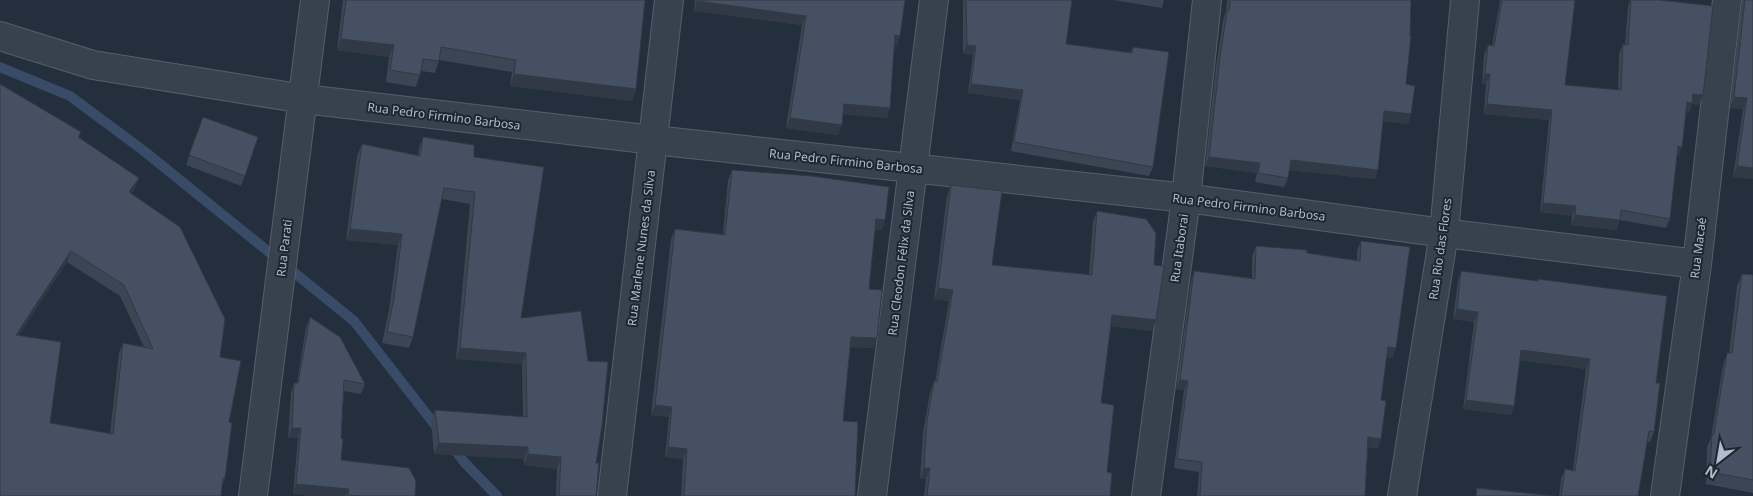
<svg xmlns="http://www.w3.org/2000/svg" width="1753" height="496" viewBox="0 0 1753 496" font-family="'Noto Sans',sans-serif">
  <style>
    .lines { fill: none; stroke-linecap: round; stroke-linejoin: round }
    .stream { stroke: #394c67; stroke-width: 10 }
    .street-casing { stroke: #565f6c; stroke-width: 30 }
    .street { stroke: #38414e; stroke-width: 28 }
    .wall { fill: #3b4654; fill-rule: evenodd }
    .shaded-wall { fill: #303945 }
    .building { fill: #455162; stroke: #303945; fill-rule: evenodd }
    .labels { text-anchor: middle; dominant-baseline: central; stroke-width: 4; stroke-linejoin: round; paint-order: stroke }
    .street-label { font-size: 12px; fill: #b4bcc9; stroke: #1d2633 }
  </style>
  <rect width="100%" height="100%" fill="#242f3e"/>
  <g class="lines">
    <path class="stream" d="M0,67L70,96L144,151L354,321L439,430
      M451,445L464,462L497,496"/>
    <g class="street-casing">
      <path id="street" d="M0,36L93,65L304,99L654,140L1186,198L1444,233L1697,264
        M253,496L315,0
        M612,496L669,0
        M872,496L934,0
        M1146,496L1186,198L1207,0
        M1402,496L1444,233L1465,0
        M1665,496L1697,264L1727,0"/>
    </g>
    <use href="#street" class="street"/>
  </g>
  <path class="wall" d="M343,0H645L636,89L632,101L510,86L512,72L439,60L435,73L421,71L416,87L386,82L389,57L337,50Z
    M695,0H905L900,36L897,46H894L890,108L887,118L843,114L838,135L786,128L802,25L694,11Z
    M963,0H1072L1066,44L1130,53L1133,47L1153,167L1149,176L1011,151L1020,100L968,93L973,55L963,54Z
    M1113,0H1164L1162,8Z
    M1227,0H1411L1406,84L1411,114L1408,124L1383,121L1375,179L1289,170L1288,178L1284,187L1255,182L1257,173L1205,166L1216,67L1223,20L1226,11Z
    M1500,0H1575L1565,85L1618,90L1619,54L1623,44H1625L1628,7L1630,0H1660L1703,95L1699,105L1692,104L1689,113L1686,112L1682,147L1678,156H1677L1670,219L1666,228L1620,220L1616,230L1571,225L1572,216L1540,212L1549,120L1484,114L1486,84H1482L1484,55L1488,45L1492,46Z
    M1742,0H1753V179L1733,177L1743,109L1730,108Z
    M0,84L81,132L79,138L139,178L135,188L131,194L220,357L229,422L225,478L222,486L0,496ZM67,262L120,296L144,347L123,343L119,353L110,434L50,423L18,336Z
    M203,117L258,137L241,186L186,165Z
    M423,137L474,157L521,318L596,463V496H556L557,469L524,465V459L434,454L431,421L435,410L523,417L522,364L456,359L470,204L442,199L413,337L409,348L382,343L389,310L398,245L346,240L357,156L362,144L418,155L419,148Z
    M732,170L885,220L882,230H875L869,289L873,348L850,347L843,421L855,496H681L683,459L665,457L669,417L651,415L671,239L675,229L723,234L728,180Z
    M951,185L992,265L1089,274L1093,222L1097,211L1154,265L1156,320L1152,331L1111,326L1101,403L1107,472L1110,496H924L926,479H920L923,432L930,393L934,381L935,382L949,301L934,299L947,196Z
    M1361,241L1393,358L1386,357L1381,400L1378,448L1368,447L1365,496H1197L1199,472L1174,468L1184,390L1176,389L1191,281L1194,271L1252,278V256L1256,246L1357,261V251Z
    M1461,271L1656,383L1654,432L1650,442L1647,441L1638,496H1559L1561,479L1565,469L1573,470L1586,369L1520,360L1514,406L1511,415L1463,409L1474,322L1453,319L1458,281Z
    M1742,274L1753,275V493L1706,484L1707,447L1711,438L1723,365L1727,353H1729L1737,286Z
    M310,317L365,384L361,394L344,391L341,438V460L415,496H314L293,494L298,438H288L291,393L294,383H297L306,327Z"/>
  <path class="shaded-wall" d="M697,1L806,16L802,25L694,11Z
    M895,35L900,36L897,46L891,45Z
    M341,39L394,45L389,57L337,50Z
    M967,45L976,46L973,55L963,54Z
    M514,74L636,89L632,101L510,86Z
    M1485,74H1490L1486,84H1482Z
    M971,84L1023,90L1020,100L968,93Z
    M1693,94L1703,95L1699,105L1692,104L1689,113L1683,112L1687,102Z
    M1734,97L1747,98L1743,109L1730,108Z
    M844,104L890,108L887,118L840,114Z
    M1487,104L1552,110L1549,120L1484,114Z
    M1384,111L1411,114L1408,124L1381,120Z
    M790,118L842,125L838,135L786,128Z
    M1678,146L1682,147L1678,156H1674Z
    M1209,157L1260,163L1257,173L1205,166Z
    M1291,160L1378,170L1375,179L1287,170Z
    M1737,166L1753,168V179L1733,177Z
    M139,178L135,188L125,203L129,192Z
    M1543,203L1576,206L1572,216L1540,212Z
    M1575,215L1620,220L1616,230L1571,225Z
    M876,219L885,220L882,230L872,229Z
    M350,229L402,234L398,245L346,240Z
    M71,251L67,262L12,346L16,335Z
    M938,288L953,290L949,301L934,299Z
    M1457,309L1478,312L1474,322L1453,319Z
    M1112,315L1156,320L1152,331L1108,326Z
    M851,337L877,338L873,348L847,347Z
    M1388,347L1396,348L1393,358L1384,356Z
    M460,348L526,353L522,364L456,359Z
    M1521,350L1590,359L1586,369L1517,360Z
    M1180,380L1188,381L1184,390L1176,389Z
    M1466,400L1514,406L1511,415L1463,409Z
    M655,405L672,407L669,417L651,415Z
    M292,428H301L298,438H288Z
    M1368,437L1381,439L1378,448L1365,447Z
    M439,443L528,447L524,459L434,454Z
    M668,447L687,449L683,459L665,457Z
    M528,454L561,457L557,469L524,465Z
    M924,468H930L926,479H920Z
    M296,484L349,489L346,496H314L293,494Z"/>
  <path class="building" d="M346,0H645L636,89L514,74L516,60L441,47L439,61L423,59L420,75L390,70L394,45L341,39Z
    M697,0H905L900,36L895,35L890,108L844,104L842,125L790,118L806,16L697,1Z
    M966,0H1072L1066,44L1132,53L1133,47L1169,52L1153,167L1014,142L1023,90L971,84L976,46L967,45Z
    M1230,0H1411L1410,36H1411L1406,84L1415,86L1411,114L1384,111L1378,170L1291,160L1288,178L1258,173L1260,163L1209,157L1220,57L1227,11H1229Z
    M1502,0H1575L1565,85L1621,90L1623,44L1628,45L1631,0H1660L1713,6L1703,95L1693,94L1692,103L1687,102L1682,147L1678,146L1670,219L1621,210L1620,220L1575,215L1576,206L1543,203L1552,110L1487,104L1490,74H1485L1488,45L1494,46Z
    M1745,0H1753V168L1737,166L1747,98L1734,97Z
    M0,84L81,132L78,137L139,178L129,192L180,227L225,319L220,357L241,361L229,422L232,423L225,478H223L221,496H0ZM71,251L124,285L153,349L123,343L113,434L50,423L61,342L16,335Z
    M203,117L258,137L245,176L189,155Z
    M423,137L474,145V157L544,167L521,318L581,311L588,361L608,362L602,426L596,463H599L596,496H559L561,457L528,454V447L439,443L435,410L527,417L526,353L460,348L475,192L444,188L413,337L387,332L394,299L402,234L350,229L362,144L420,156Z
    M732,170L812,176L889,187L885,220L876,219L869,289L882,290L877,338L851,337L843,421L858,422L855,496H684L687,449L668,447L672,407L655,405L675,229L725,235Z
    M951,185L1002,191L992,265L1092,275L1097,211L1146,219L1156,233L1154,265L1164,266L1156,320L1112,315L1101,403L1114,405L1107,472L1112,473L1110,496H927L930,468H924L927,421L934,381L937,382L953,290L938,288Z
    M1361,241L1410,247L1396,348L1388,347L1381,400L1386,401L1381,439L1368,437L1365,496H1200L1202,462L1177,459L1188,381L1180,380L1194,271L1255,279L1256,246L1307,250V253L1360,261Z
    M1461,271L1538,281V279L1667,296L1656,383H1660L1654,432L1649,431L1638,496H1561L1565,469L1575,471L1590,359L1521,350L1514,406L1466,400L1478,312L1457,309Z
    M1742,274L1753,275V480L1710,472L1712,434H1714L1727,353H1732Z
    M310,317L340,337L365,384L344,380L341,438L343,439L341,460L409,468L416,481L415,496H361L348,495L349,489L296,484L301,428H292L294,383H298Z
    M1477,488L1555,496H1476Z"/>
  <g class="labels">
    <g class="street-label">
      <text transform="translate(444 116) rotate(7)">Rua Pedro Firmino Barbosa</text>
      <text transform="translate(846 161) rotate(6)">Rua Pedro Firmino Barbosa</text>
      <text transform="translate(1249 207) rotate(7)">Rua Pedro Firmino Barbosa</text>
      <text transform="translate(284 248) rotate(-83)">Rua Parati</text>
      <text transform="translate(641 248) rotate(-83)">Rua Marlene Nunes da Silva</text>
      <text transform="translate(1179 248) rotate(-82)">Rua Itaborai</text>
      <text transform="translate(1698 248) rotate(-83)">Rua Macaé</text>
      <text transform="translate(1440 249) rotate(-82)">Rua Rio das Flores</text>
      <text transform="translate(901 263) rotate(-83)">Rua Cleodon Félix da Silva</text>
    </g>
  </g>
  <g transform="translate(1718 461) rotate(211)" stroke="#1d2633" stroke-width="4" paint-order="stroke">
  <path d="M0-4L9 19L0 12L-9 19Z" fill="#b4bcc9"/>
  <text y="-8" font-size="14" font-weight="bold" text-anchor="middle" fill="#b4bcc9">N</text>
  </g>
</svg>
